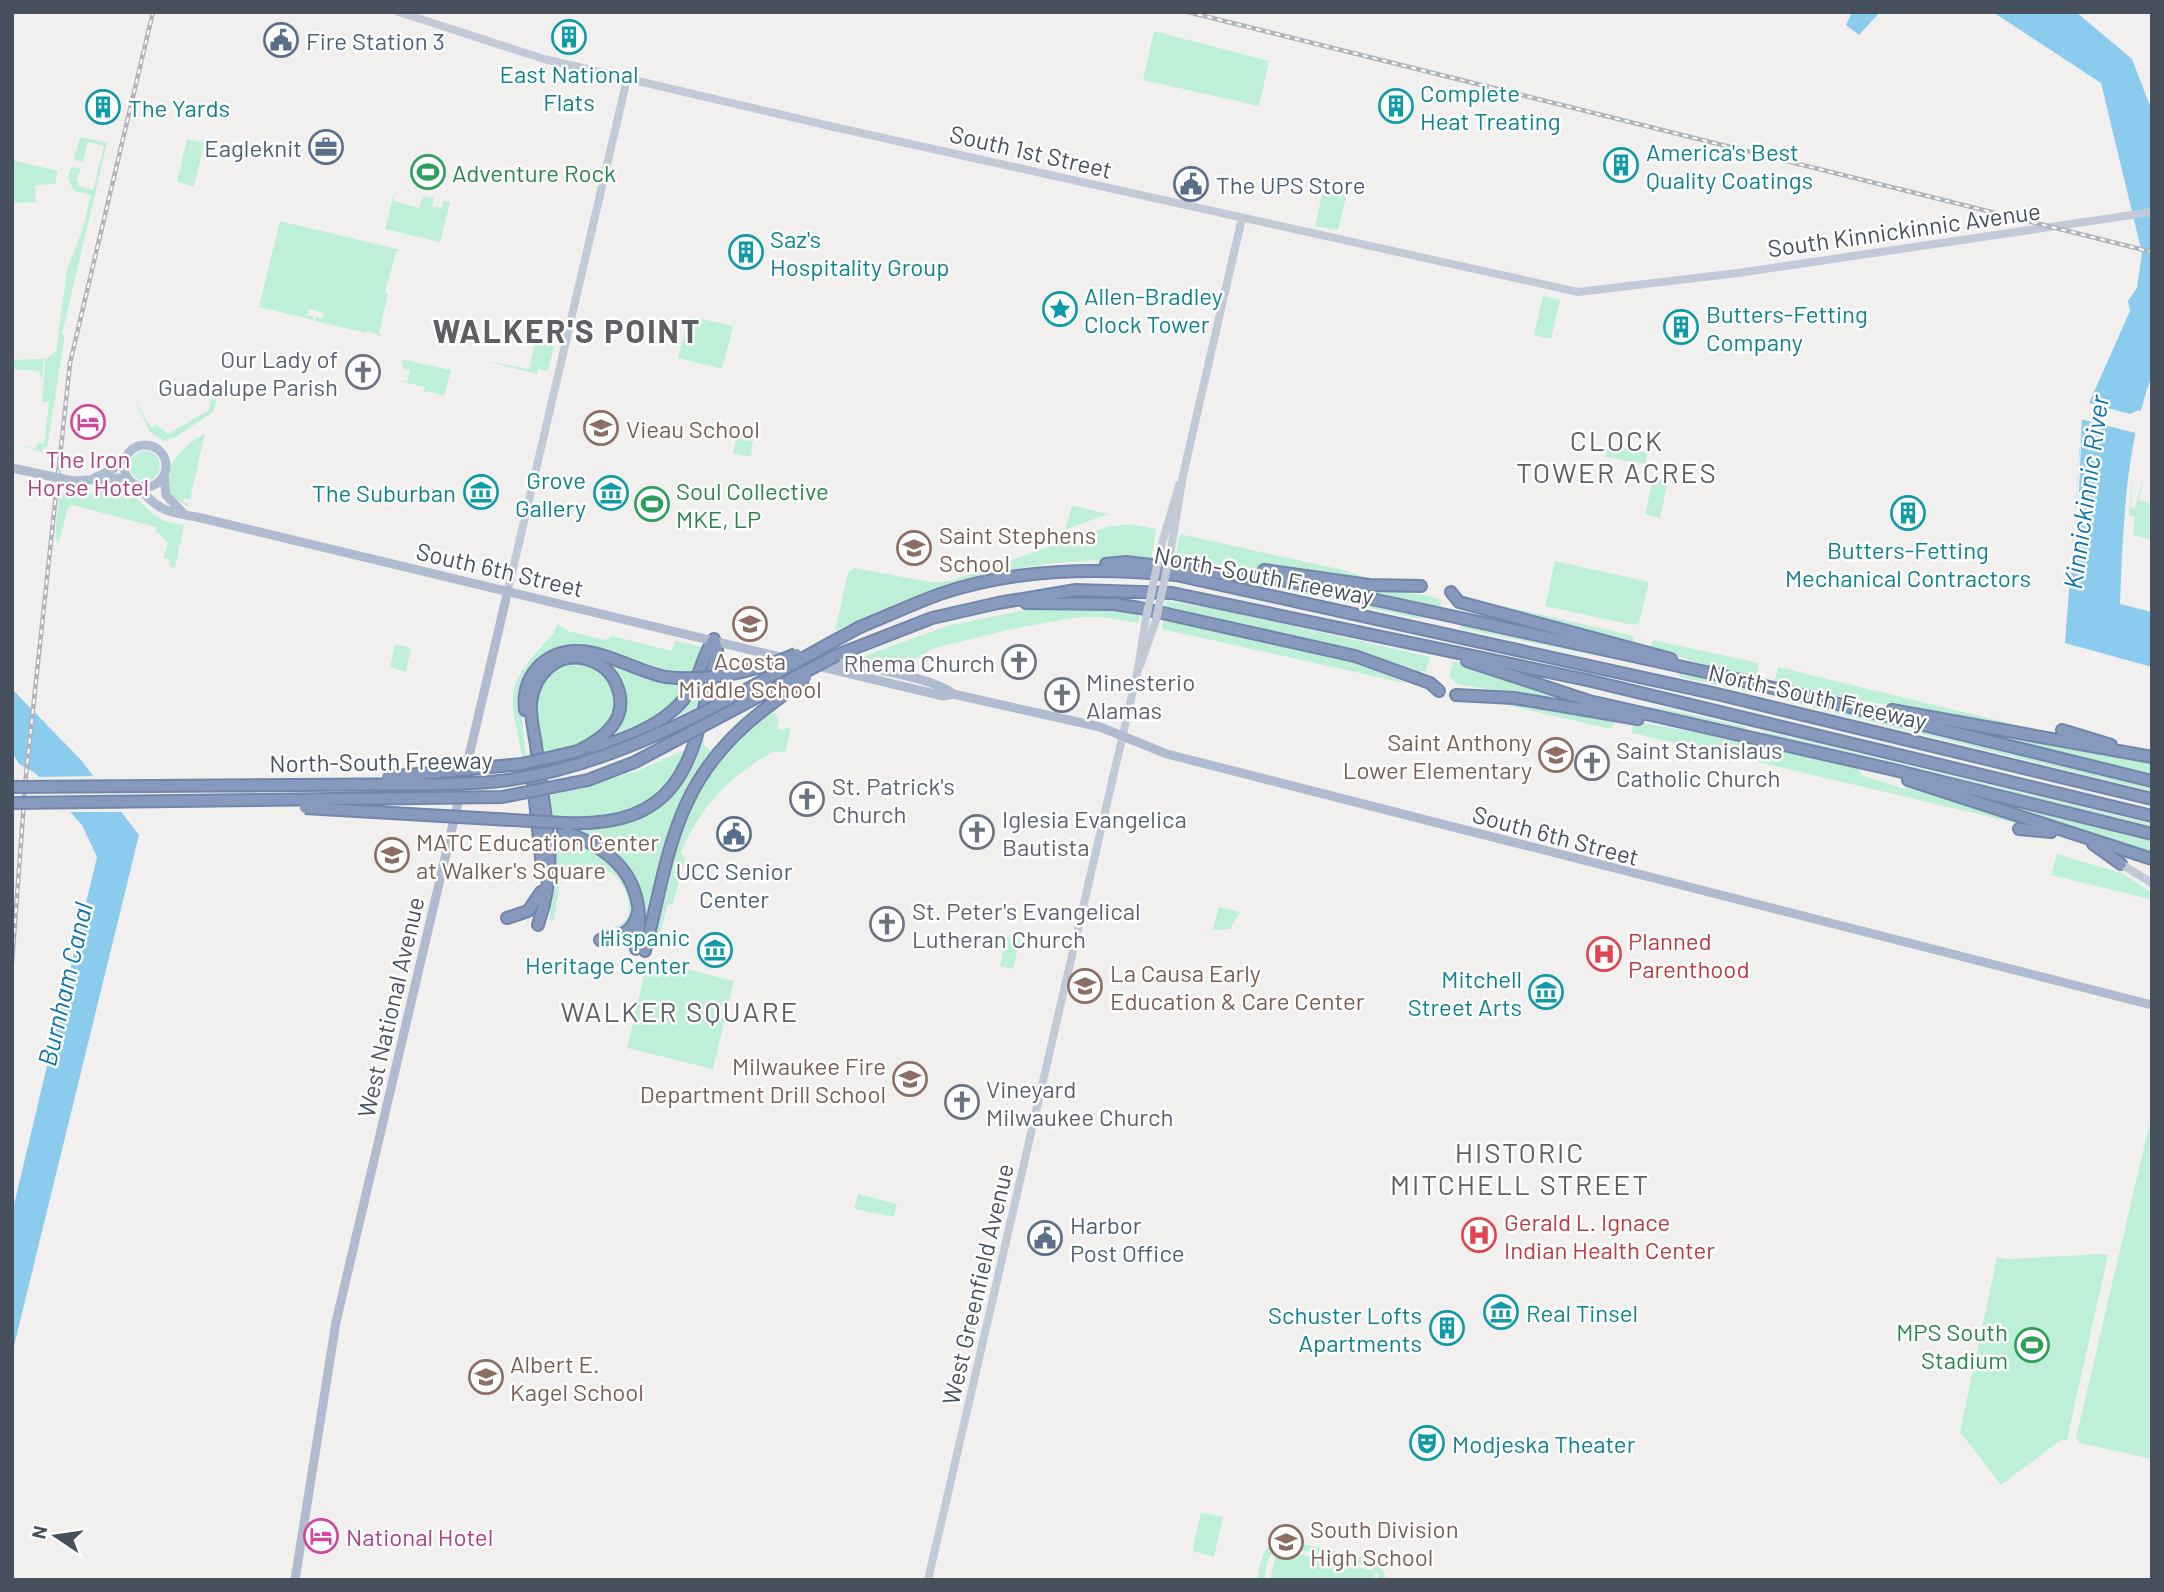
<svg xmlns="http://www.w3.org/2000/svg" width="2164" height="1592" viewBox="0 0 2164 1592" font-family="Barlow,sans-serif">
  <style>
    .green { fill: #bef0d8 }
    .water { fill: #8bcbed }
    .pier { fill: #f2f0ef }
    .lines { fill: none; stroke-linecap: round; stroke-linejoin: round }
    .highway-casing { stroke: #7285aa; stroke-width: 14 }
    .secondary { stroke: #c2cad8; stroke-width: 8 }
    .primary { stroke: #afbbce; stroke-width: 9 }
    .highway { stroke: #879abe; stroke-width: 10 }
    .rail-casing { stroke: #b1b3ba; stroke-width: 4.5 }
    .rail { stroke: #fff; stroke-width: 2; stroke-dasharray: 5; stroke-linecap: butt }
    .highway-bridge-casing { stroke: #7285aa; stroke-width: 14; stroke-linecap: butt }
    .secondary-bridge { stroke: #c2cad8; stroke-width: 8 }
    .primary-bridge { stroke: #afbbce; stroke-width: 9 }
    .highway-bridge { stroke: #879abe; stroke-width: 10 }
    .labels { text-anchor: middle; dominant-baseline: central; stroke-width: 5; stroke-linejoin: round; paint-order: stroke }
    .service-label { font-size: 24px; fill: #4e5e75; stroke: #fff; text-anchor: start }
    .culture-label { font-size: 24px; fill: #0d838f; stroke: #fff; text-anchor: start }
    .street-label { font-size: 24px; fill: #47505d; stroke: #fff }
    .leisure-label { font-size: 24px; fill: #27864d; stroke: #fff; text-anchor: start }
    .worship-label { font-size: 24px; fill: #5b616d; stroke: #fff; text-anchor: start }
    .education-label { font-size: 24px; fill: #785e54; stroke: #fff; text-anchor: start }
    .hotel-label { font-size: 24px; fill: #b23c85; stroke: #fff }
    .health-label { font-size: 24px; fill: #be3a42; stroke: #fff; text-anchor: start }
    .water-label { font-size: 26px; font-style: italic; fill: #0b75ac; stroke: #fff }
    .quarter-label { font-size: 28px; letter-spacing: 2px; fill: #5c5f64; stroke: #fff }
    .district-label { font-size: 32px; font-weight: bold; letter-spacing: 2px; fill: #5c5f64; stroke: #fff }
  </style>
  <rect width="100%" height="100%" fill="#f2f0ef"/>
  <path class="green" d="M1154,31L1269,61L1259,106L1143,80Z
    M80,137L107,143L62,334L65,335L47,448L43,447L42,452L12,443L36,449L38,443H44L49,402H42L45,360L56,351L67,269L82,231L91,195L74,191L67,177L72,167L81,169L76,179L80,186L93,190L104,146L88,142L83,162L74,159Z
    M187,139L204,143L194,187L177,181Z
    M12,160L58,171L55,184L35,185L36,202L12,203Z
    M1324,185L1348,190L1338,230L1315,226Z
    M395,189L394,201L419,208L423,196L434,198L432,206L442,208L444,201L450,202L440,242L385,229Z
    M280,221L401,250L396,252L385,292L388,294L379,333L383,337L365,330L367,333L315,321L316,317L323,318L324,313L308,309L307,315L314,317L313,320L259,307Z
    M1543,296L1560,300L1551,339L1534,335Z
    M689,316L733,326L722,369L678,358Z
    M535,342L554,346L548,371L538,369L537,374L485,361L529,369Z
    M44,359L42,381L39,371L12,369V360Z
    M401,359L451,370L444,396L427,391L423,394L425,387L399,381L407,382L410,370L403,368Z
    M133,396L151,428L157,425L168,434L209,410L211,402L208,399H217L213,412L176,437L163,441L150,432Z
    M205,433L190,500L184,498L182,501L189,504L188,507L172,496C159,466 183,447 205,433Z
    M737,434L753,439L751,457L733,453Z
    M1608,445L1648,453L1645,464L1605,457Z
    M130 466a15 15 0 1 1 30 0a15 15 0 1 1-30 0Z
    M2144,475L2139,500L2152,503V540L2133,535L2135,517L2129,515L2132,476L2131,507L2135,508Z
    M1658,478L1668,481L1660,518L1645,514L1653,479Z
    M113,489C133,487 140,506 156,516C164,522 174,523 184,525L175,568L170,567L169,559L163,558L168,544L160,534L155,533L156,527L72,505L68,508L58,544L55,537L59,492L88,494Z
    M1072,506H1074L1108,514L1065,530Z
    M1131,524L1156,529L1151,561C1026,556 947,578 835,631L848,573L854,568L936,583L953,580L1107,527Z
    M1180,534L1347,571L1378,582L1288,570L1174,564Z
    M1555,561L1649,582L1639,623L1633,625L1545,606Z
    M1232,577L1252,578L1438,618H1415Z
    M1293,577L1430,596L1441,600L1440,611Z
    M1166,601L1223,610L1430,657L1426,671L1417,672L1365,653L1165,608Z
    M1481,601L1634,636L1632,646L1481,603Z
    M1045,606L1141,613L1138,623L1103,617H1078L1017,628L934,648L896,670L853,660L950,625Z
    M1163,618L1349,659L1409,684L1162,629Z
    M1462,623L1629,660V662L1460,628Z
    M557,624L568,631L606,640L612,636L672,651L675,641L703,647L694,675H675L580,647L520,698L526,759L523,760C508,688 503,688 554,633Z
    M1653,640L1759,663L1756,680L1650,648Z
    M395,644L411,648L406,672L390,667Z
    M572,654C610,654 647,681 690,683C668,716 637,730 601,743C605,738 614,732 618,724C646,672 565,628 535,678C519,703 541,738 532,755C527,713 514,663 572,654Z
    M1453,661L1604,709L1457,684L1449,676Z
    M565,663C616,662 635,709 592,740C579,750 555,752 540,757C536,718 525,685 565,663Z
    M1647,664L1754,688L1753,693L1680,677L1678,672Z
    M707,665L700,705L649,730Z
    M1778,667L2091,743L1774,684Z
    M1785,695L2152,785V791L1784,700Z
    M1484,700L1545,706L1616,719L1611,729Z
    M1637,706L1661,708L1746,727L1745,730L1730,726L1729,729Z
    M773,709L779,720L777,729L784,731L786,727L791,728L785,753L774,751C727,779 704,802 681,852L685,860L673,903L667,906L658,943H651L674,845L705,776L733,743Z
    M1633,721L1743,741L1738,757L1632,733Z
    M1976,729L2152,763V777L1975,734Z
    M1763,731L2152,824V831L1762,736Z
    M705,739L703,744L714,754L701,772L644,931V909L636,884L567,828C629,827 680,809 699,743Z
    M1760,744L1858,768L1862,775L1902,788L1934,791L2046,830L1758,762Z
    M689,748C662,821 614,818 547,819L545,797L637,771Z
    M1957,790L2152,838V855L1972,797Z
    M549,832C591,844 650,874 628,927L616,932H601C607,929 617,928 622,923C638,911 624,882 612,873C594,869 574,859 561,876L554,921L550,920Z
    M2057,854L2122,873L2152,893L2150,899L2051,875Z
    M1219,907L1240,912L1230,929L1213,930Z
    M1006,937L1020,940L1013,969L1000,966Z
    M648,959L734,981L713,1069L627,1048Z
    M2152,1113V1459L2080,1443L2076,1438Z
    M858,1194L897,1204L894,1217L854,1209Z
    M2103,1254L2108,1255L2067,1440H2061L2001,1485L1960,1432L1997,1257L2007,1259Z
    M962,1322L977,1325L971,1345L958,1342Z
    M1201,1512L1223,1517L1214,1557L1192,1551Z
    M1285,1540L1373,1560L1383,1569L1386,1580H1379L1376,1571L1374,1580H1270L1277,1549L1376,1571L1369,1566L1282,1546C1267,1552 1267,1565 1264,1580H1257C1261,1561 1262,1541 1285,1540Z"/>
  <path class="water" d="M1852,12H1880L1859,35L1846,25Z
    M1993,12H2076L2132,59L2152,111V375C2125,448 2123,528 2120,604L2152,612V667L2065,643L2082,419L2130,311L2128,301L2137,288L2142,253L2101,83Z
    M12,689L81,760L139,835L12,1354V1213L97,857L82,825L35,773L19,764L12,752Z"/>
  <path class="pier" d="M2085,402L2130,414L2139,410L2141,412L2136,433L2080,419Z
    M2082,423L2079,492L2087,495H2079L2078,502L2086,505L2078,504V511L2086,514H2077V522L2085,524H2077L2076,541L2084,543H2075V551L2083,553H2075L2074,560L2083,563L2074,562L2070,578Z
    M98,776L125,812H66L34,777Z"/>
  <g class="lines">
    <g class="highway-casing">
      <path id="highway" d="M1106,564L1126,562L1288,581L1437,613L1724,676L2152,781
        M1264,570L1369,585L1421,586
        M1451,592L1459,602L1671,659
        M1026,603L1114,604L1140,608L1355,656L1430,683L1439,691
        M860,627C887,616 913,604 940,594C1015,568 1098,568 1176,575L1717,694L2152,799
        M837,655L932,618L998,603L1076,590L1172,593L1587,680L2152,816
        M1467,661L1589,701L1890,769L2152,834
        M1456,695L1514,698L1638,719
        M525,710C523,693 528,677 540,665C577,631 624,668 665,677
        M1892,710L2152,757
        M2062,730L2111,745
        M594,748C629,739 672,721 691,689C701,673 703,654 714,639
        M1908,780L2152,859
        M533,782L542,867
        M564,823C691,829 694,749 717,650L714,639
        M2019,829L2051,832
        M563,831C621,852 649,886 636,949
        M2093,844L2121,864
        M507,918L528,911L541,892
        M538,925C547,899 551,874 549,846C546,813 540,779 536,745C534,732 530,716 531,703C534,675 557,651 586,659C600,663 612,672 617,686C630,719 604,738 578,751
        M600,940C620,937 633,933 638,912
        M645,951C670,851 674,780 761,712"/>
    </g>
    <path class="secondary" d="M399,12L544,59L834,127L1578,292L1738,273L2152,212
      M1161,547L1179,485
      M1171,549L1183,475L1242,218
      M508,590L627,79
      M1140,666L1156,620
      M2121,864L2152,883
      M928,1580L1138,669L1146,618"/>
    <path class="primary" d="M124 466a21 21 0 1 1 42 0a21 21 0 1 1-42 0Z
      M164,475L166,495L184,514
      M94,478L113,469L126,457
      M73,481L119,478L130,481
      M136,485C158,510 165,512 197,517L943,696L953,694L1100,727L1167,754L2152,1005
      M806,661L812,658C842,663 933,676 953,694
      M295,1580L336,1322L508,590"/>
    <use href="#highway" class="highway"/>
    <g class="rail-casing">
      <path id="rail" d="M1188,12L2152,252
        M12,963L26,775L70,363L153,12"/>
    </g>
    <use href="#rail" class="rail"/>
    <g class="highway-bridge-casing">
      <path id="highway-bridge" d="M665,677C710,682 754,672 796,654
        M761,712L806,678
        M387,777L522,764L578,751
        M12,787L450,784C469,783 489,783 508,780C635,762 749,686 860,627
        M12,803L502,797L588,780L635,762L837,655
        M305,808L564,823"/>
    </g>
    <path class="secondary-bridge" d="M1146,618L1161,547
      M1156,620L1171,549"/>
    <path class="primary-bridge" d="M12,468L73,481"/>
    <use href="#highway-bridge" class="highway-bridge"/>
  </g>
  <defs>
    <g id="building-ring" transform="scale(1.75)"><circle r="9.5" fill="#fff" stroke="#0f9aa8" stroke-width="1.5"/><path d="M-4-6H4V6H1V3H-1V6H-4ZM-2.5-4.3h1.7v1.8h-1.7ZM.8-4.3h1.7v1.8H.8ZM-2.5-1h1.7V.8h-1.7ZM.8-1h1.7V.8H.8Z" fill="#0f9aa8"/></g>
    <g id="civic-ring" transform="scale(1.75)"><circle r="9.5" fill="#fff" stroke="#5c6f8a" stroke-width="1.5"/><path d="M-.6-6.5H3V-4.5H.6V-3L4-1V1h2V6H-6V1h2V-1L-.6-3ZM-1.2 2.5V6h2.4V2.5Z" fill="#5c6f8a"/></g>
    <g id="office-ring" transform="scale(1.75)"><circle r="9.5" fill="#fff" stroke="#5c6f8a" stroke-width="1.5"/><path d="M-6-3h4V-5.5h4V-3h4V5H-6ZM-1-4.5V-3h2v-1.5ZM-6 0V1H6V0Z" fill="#5c6f8a"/></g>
    <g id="stadium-ring" transform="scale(1.75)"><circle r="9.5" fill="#fff" stroke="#2e9e5b" stroke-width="1.5"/><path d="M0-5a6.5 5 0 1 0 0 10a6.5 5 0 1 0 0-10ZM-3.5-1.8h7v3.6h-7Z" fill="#2e9e5b"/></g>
    <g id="sight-ring" transform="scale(1.75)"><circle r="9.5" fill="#fff" stroke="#0f9aa8" stroke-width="1.5"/><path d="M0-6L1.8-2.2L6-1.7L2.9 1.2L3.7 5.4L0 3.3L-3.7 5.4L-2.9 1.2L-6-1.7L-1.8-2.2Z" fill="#0f9aa8"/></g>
    <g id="church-ring" transform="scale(1.75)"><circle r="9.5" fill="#fff" stroke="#6b7280" stroke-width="1.5"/><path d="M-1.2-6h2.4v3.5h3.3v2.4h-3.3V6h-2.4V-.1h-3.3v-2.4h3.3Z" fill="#6b7280"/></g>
    <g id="hotel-ring" transform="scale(1.75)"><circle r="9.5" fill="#fff" stroke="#d1479c" stroke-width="1.5"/><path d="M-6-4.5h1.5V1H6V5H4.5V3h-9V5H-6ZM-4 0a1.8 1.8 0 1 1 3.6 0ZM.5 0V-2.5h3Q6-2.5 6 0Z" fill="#d1479c"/></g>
    <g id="school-ring" transform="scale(1.75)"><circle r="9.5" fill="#fff" stroke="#8d6e63" stroke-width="1.5"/><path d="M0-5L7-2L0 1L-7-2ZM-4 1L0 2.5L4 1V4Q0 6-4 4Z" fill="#8d6e63"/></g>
    <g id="museum-ring" transform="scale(1.75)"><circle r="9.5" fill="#fff" stroke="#0f9aa8" stroke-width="1.5"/><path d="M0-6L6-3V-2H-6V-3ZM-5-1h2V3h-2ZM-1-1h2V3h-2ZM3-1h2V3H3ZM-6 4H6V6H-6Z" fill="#0f9aa8"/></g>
    <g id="university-ring" transform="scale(1.75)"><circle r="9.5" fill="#fff" stroke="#8d6e63" stroke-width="1.5"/><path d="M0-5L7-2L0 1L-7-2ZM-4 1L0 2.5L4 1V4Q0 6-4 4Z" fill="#8d6e63"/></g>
    <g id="hospital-ring" transform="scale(1.75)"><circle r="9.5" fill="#fff" stroke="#e0444e" stroke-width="1.5"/><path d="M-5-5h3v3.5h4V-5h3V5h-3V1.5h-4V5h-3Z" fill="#e0444e"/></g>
    <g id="theatre-ring" transform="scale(1.75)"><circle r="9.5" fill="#fff" stroke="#0f9aa8" stroke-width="1.5"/><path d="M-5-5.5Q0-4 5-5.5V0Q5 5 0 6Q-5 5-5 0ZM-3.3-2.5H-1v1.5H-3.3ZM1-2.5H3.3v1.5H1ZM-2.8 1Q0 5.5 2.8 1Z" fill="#0f9aa8"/></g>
  </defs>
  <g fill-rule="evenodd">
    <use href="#building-ring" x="569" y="37"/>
    <use href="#civic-ring" x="281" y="40"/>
    <use href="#building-ring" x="1396" y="106"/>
    <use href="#building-ring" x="103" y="107"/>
    <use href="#office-ring" x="326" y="147"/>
    <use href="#building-ring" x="1621" y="165"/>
    <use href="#stadium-ring" x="428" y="172"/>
    <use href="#civic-ring" x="1191" y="184"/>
    <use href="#building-ring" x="746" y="252"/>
    <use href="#sight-ring" x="1060" y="309"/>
    <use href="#building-ring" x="1681" y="327"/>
    <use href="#church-ring" x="363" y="372"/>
    <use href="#hotel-ring" x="88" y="422"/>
    <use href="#school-ring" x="601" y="428"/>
    <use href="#museum-ring" x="481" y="492"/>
    <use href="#museum-ring" x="611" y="493"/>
    <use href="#stadium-ring" x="652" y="504"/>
    <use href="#building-ring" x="1908" y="513"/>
    <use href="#school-ring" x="914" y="548"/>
    <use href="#school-ring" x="750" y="624"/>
    <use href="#church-ring" x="1019" y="662"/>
    <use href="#church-ring" x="1062" y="695"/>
    <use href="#school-ring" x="1556" y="755"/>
    <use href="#church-ring" x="1592" y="763"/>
    <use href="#church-ring" x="807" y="799"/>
    <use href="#church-ring" x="977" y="832"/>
    <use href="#civic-ring" x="734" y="834"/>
    <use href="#university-ring" x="392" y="855"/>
    <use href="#church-ring" x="887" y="924"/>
    <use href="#museum-ring" x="715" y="950"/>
    <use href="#hospital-ring" x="1604" y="954"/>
    <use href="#school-ring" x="1085" y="986"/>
    <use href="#museum-ring" x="1546" y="992"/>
    <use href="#school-ring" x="910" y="1079"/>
    <use href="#church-ring" x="962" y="1102"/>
    <use href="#hospital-ring" x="1479" y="1235"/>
    <use href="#civic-ring" x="1045" y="1238"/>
    <use href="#museum-ring" x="1501" y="1312"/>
    <use href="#building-ring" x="1447" y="1328"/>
    <use href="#stadium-ring" x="2032" y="1345"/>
    <use href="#school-ring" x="486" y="1377"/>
    <use href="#theatre-ring" x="1427" y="1443"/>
    <use href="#hotel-ring" x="321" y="1536"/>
    <use href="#school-ring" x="1286" y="1542"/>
  </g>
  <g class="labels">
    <g class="service-label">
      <text x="306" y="40">Fire Station 3</text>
      <text x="302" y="147" text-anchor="end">Eagleknit</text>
      <text x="1216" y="184">The UPS Store</text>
      <text x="734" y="870" text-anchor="middle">UCC Senior<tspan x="734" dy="28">Center</tspan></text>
      <text x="1070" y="1224">Harbor<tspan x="1070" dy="28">Post Office</tspan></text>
    </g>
    <g class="culture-label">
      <text x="569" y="73" text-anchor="middle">East National<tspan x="569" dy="28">Flats</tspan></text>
      <text x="1420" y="92">Complete<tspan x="1420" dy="28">Heat Treating</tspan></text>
      <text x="128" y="107">The Yards</text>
      <text x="1646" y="151">America's Best<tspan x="1646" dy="28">Quality Coatings</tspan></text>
      <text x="770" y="238">Saz's<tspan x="770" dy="28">Hospitality Group</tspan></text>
      <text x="1084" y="295">Allen-Bradley<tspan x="1084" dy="28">Clock Tower</tspan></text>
      <text x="1706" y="313">Butters-Fetting<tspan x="1706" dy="28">Company</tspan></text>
      <text x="586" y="479" text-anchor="end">Grove<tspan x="586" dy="28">Gallery</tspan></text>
      <text x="456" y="492" text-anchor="end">The Suburban</text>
      <text x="1908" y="549" text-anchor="middle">Butters-Fetting<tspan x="1908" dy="28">Mechanical Contractors</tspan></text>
      <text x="690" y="936" text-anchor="end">Hispanic<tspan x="690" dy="28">Heritage Center</tspan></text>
      <text x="1522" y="978" text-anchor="end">Mitchell<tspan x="1522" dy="28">Street Arts</tspan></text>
      <text x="1526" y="1312">Real Tinsel</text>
      <text x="1422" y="1314" text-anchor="end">Schuster Lofts<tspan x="1422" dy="28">Apartments</tspan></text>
      <text x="1452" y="1443">Modjeska Theater</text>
    </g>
    <g class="street-label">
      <text transform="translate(1031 151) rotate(13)">South 1st Street</text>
      <text transform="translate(1904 229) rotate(-8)">South Kinnickinnic Avenue</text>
      <text transform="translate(500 569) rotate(13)">South 6th Street</text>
      <text transform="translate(1264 575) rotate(11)">North-South Freeway</text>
      <text transform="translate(1818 696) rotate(13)">North-South Freeway</text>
      <text transform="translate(381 761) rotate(-1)">North-South Freeway</text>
      <text transform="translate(1556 835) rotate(15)">South 6th Street</text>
      <text transform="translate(390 1007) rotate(-77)">West National Avenue</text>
      <text transform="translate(977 1284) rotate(-77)">West Greenfield Avenue</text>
    </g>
    <g class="leisure-label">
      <text x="452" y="172">Adventure Rock</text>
      <text x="676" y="490">Soul Collective<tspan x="676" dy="28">MKE, LP</tspan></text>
      <text x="2008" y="1331" text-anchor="end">MPS South<tspan x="2008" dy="28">Stadium</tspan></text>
    </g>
    <g class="worship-label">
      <text x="338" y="358" text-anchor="end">Our Lady of<tspan x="338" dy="28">Guadalupe Parish</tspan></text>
      <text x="995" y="662" text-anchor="end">Rhema Church</text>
      <text x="1086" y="681">Minesterio<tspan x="1086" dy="28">Alamas</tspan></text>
      <text x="1616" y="749">Saint Stanislaus<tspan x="1616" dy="28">Catholic Church</tspan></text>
      <text x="832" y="785">St. Patrick's<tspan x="832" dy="28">Church</tspan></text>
      <text x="1002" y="818">Iglesia Evangelica<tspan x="1002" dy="28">Bautista</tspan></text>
      <text x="912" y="910">St. Peter's Evangelical<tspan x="912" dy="28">Lutheran Church</tspan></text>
      <text x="986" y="1088">Vineyard<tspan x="986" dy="28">Milwaukee Church</tspan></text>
    </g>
    <g class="education-label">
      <text x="626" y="428">Vieau School</text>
      <text x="939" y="534">Saint Stephens<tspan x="939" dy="28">School</tspan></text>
      <text x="750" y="660" text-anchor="middle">Acosta<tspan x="750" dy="28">Middle School</tspan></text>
      <text x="1532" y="741" text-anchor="end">Saint Anthony<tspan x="1532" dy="28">Lower Elementary</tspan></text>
      <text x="416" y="841">MATC Education Center<tspan x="416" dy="28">at Walker's Square</tspan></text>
      <text x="1110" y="972">La Causa Early<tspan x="1110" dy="28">Education &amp; Care Center</tspan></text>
      <text x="886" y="1065" text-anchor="end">Milwaukee Fire<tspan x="886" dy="28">Department Drill School</tspan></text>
      <text x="510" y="1363">Albert E.<tspan x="510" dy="28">Kagel School</tspan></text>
      <text x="1310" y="1528">South Division<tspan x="1310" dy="28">High School</tspan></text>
    </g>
    <g class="hotel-label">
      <text x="88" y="458">The Iron<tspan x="88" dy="28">Horse Hotel</tspan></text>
      <text x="346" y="1536" text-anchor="start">National Hotel</text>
    </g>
    <g class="health-label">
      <text x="1628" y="940">Planned<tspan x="1628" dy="28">Parenthood</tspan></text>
      <text x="1504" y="1221">Gerald L. Ignace<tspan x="1504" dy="28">Indian Health Center</tspan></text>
    </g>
    <g class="water-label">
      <text transform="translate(2085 492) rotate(-82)">Kinnickinnic River</text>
      <text transform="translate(64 984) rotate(-77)">Burnham Canal</text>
    </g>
    <g class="quarter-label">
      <text x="1617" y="440">CLOCK<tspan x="1617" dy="32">TOWER ACRES</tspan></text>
      <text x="680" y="1011">WALKER SQUARE</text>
      <text x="1520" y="1152">HISTORIC<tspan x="1520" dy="32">MITCHELL STREET</tspan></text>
    </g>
    <g class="district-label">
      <text x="567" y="330">WALKER'S POINT</text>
    </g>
  </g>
  <rect width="2164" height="1592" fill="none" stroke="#47505d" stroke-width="28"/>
  <g transform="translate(56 1536) rotate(283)" stroke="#ffffff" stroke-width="5" paint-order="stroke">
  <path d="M0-5L12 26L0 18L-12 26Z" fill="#47505d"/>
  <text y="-10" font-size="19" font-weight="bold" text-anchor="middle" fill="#47505d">N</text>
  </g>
</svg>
